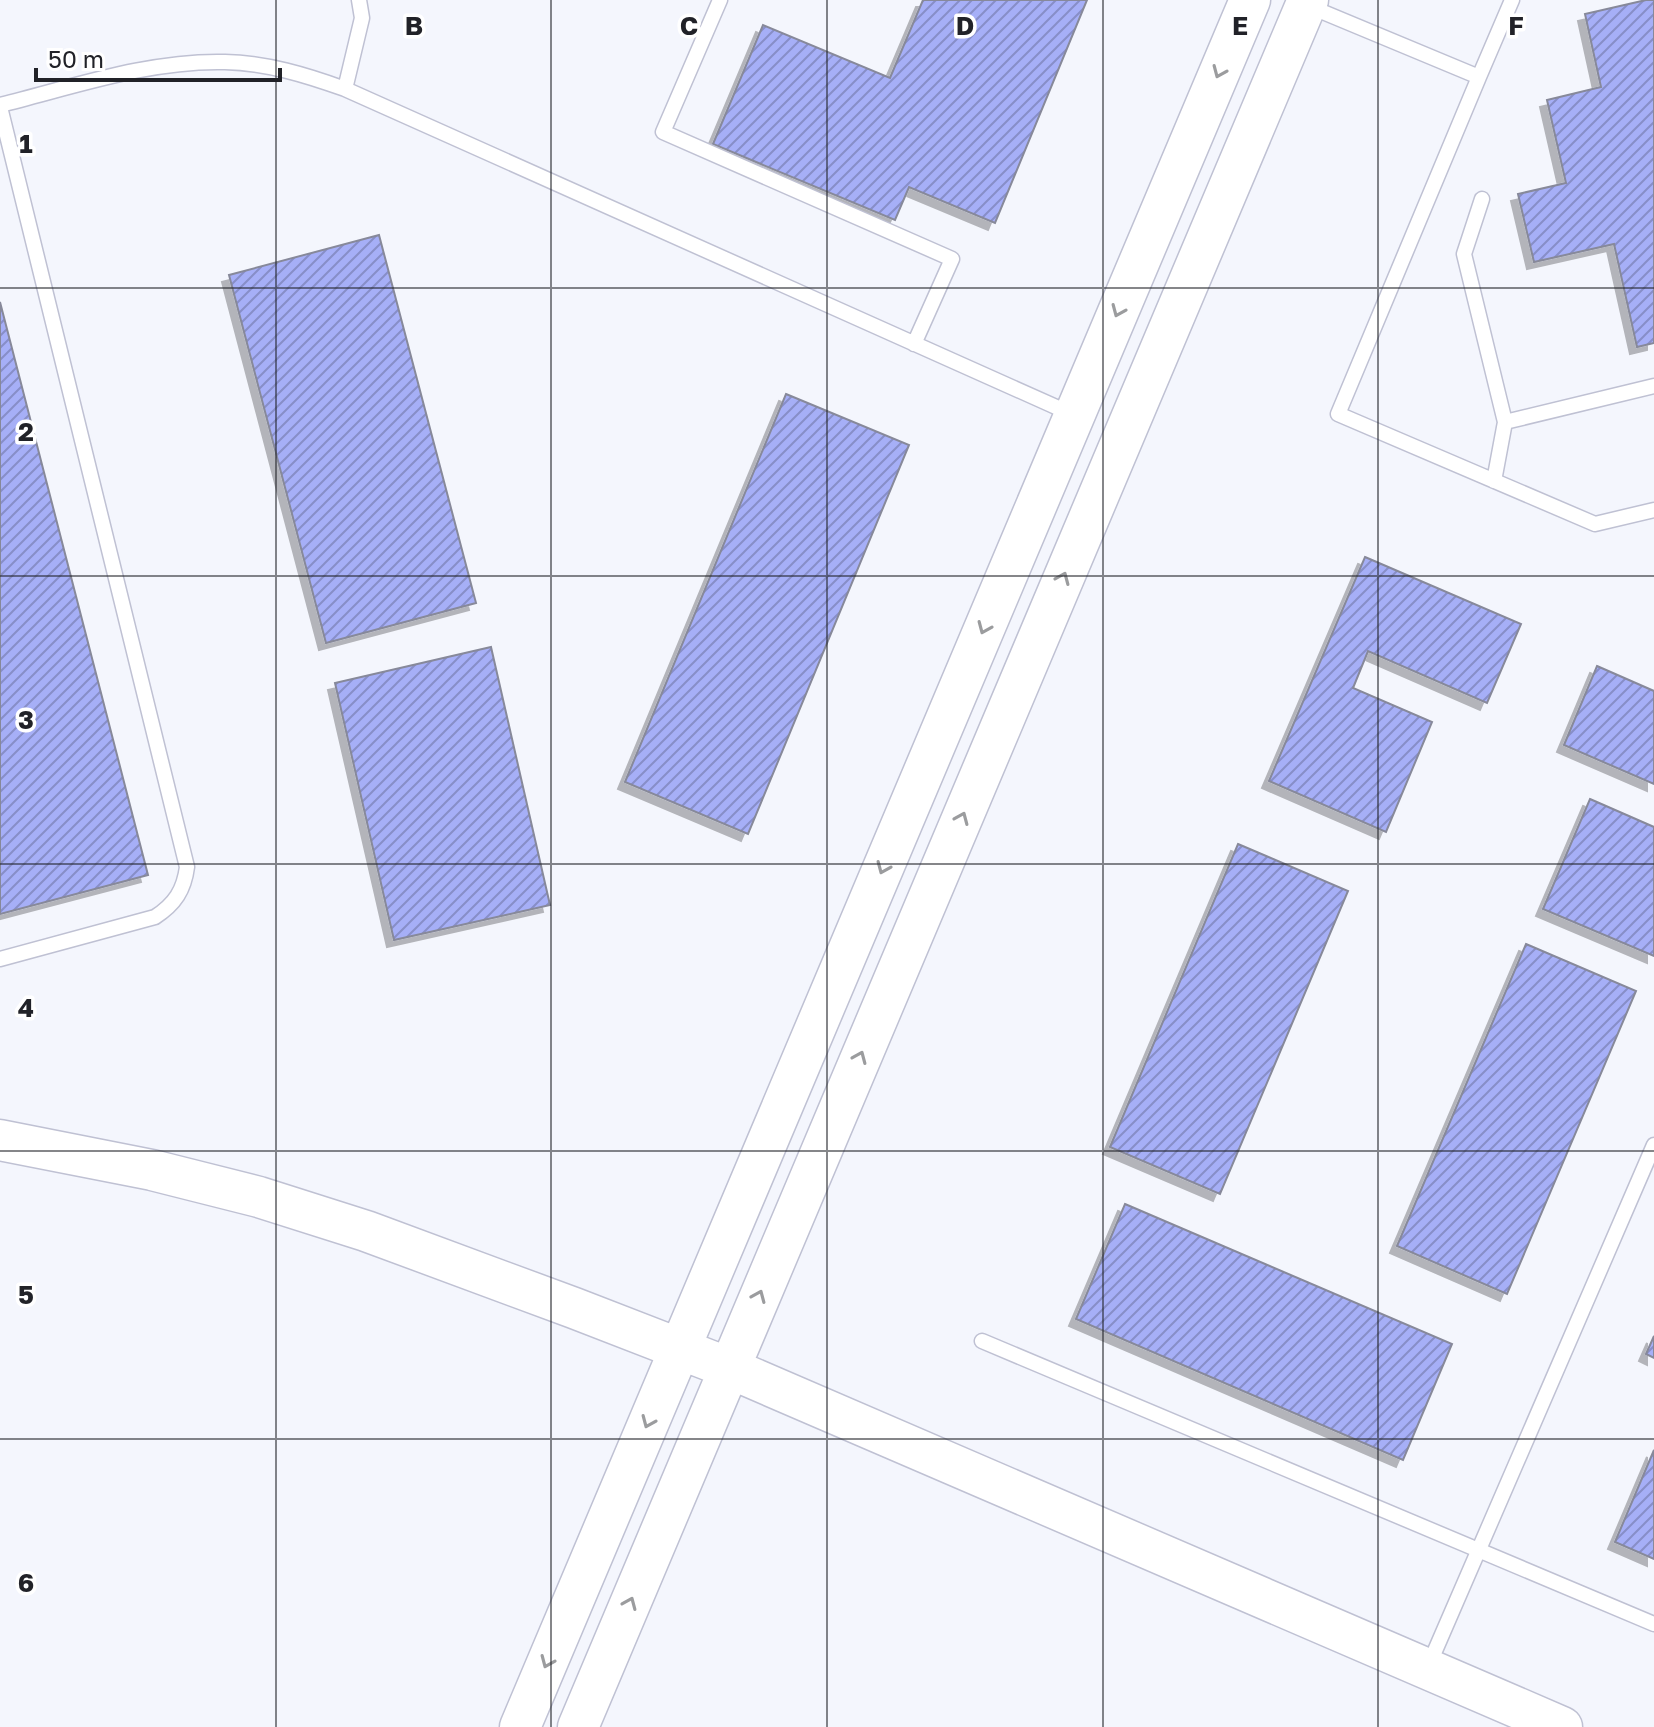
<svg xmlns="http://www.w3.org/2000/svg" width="1654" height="1727" viewBox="0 0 1654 1727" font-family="'Golos Text',sans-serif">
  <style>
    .building { fill: url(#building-hatch); stroke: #87899a; stroke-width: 2; filter: url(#shadow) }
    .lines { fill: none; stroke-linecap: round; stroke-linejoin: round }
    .lane-casing { stroke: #bfc1d3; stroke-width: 17 }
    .secondary-casing { stroke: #bfc1d3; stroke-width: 43 }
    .lane { stroke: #fff; stroke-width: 14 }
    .secondary { stroke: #fff; stroke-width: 40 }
    .oneway { stroke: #9b9c9e }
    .grid { fill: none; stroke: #212228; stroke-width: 2; stroke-opacity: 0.55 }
    .grid-label { font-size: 26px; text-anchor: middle; font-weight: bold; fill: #212228; stroke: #fff; stroke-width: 7; stroke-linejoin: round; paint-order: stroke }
  </style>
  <defs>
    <pattern id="building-hatch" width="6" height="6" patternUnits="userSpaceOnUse" patternTransform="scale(2)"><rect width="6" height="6" fill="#a6aff7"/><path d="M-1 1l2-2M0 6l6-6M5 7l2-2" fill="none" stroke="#878ec8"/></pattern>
    <filter id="shadow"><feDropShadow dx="-7" dy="7" stdDeviation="0" flood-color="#0004"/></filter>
  </defs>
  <rect width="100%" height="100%" fill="#f4f6fd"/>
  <path class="building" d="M923,0H1087L995,223L909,187L895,220L713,144L763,25L890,78Z
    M1646,0H1654V343L1637,347L1614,244L1534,262L1518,194L1566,183L1547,100L1601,87L1585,14Z
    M379,235L476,603L326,643L229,275Z
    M0,302L148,875L0,914Z
    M786,394L909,445L748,834L625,782Z
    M1365,557L1521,624L1487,703L1368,651L1353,688L1432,722L1386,832L1269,781Z
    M491,647L550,905L394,940L335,683Z
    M1597,666L1654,691V784L1564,745Z
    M1590,799L1654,827V956L1543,909Z
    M1238,844L1348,891L1220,1194L1110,1147Z
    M1526,944L1636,991L1507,1294L1397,1246Z
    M1125,1204L1452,1344L1403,1460L1076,1319Z
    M1654,1336V1358L1646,1354Z
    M1654,1450V1559L1615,1542Z"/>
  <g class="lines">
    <g class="lane-casing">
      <path id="lane" d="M720,0L663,132L952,259L914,344
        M1306,5L1479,77L1338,414L1595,524L1654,510
        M1479,77L1512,0
        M345,89L362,18L359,0
        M0,105C73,87 149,60 225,62C267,63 306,75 345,89L1074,415
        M0,107L187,867C184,890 175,904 155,917L0,959
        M1482,199L1464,254L1505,422L1494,481
        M1505,422L1654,386
        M982,1341L1654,1624
        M1428,1667L1654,1145"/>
    </g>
    <g class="secondary-casing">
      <path id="secondary" d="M0,1140L152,1170L259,1197L366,1231L574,1308L729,1368L1562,1727
        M520,1727L1250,0
        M578,1727L1308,0"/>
    </g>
    <use href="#lane" class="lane"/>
    <use href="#secondary" class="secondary"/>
  </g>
  <defs><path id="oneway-chevron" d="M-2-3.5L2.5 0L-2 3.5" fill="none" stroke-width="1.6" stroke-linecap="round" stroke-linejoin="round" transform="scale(2)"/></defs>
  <g class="oneway">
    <use href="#oneway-chevron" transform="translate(1219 72) rotate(113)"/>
    <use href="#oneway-chevron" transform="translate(1118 311) rotate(113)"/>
    <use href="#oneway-chevron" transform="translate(1063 578) rotate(-67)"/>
    <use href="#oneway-chevron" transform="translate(984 628) rotate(113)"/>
    <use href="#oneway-chevron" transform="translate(962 818) rotate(-67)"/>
    <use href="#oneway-chevron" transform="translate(883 868) rotate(113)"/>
    <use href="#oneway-chevron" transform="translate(860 1057) rotate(-67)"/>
    <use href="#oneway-chevron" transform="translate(759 1296) rotate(-67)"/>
    <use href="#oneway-chevron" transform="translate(648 1422) rotate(113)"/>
    <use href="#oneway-chevron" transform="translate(630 1603) rotate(-67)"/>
    <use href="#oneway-chevron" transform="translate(547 1662) rotate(113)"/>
  </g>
  <path class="grid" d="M276,0V1727M551,0V1727M827,0V1727M1103,0V1727M1378,0V1727M0,288H1654M0,576H1654M0,864H1654M0,1151H1654M0,1439H1654"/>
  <g class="grid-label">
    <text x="414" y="35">B</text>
    <text x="689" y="35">C</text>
    <text x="965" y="35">D</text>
    <text x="1240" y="35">E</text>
    <text x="1516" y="35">F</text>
    <text x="26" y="153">1</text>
    <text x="26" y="441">2</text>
    <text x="26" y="729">3</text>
    <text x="26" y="1017">4</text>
    <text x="26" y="1304">5</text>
    <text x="26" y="1592">6</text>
  </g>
  <path d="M36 68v12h244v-12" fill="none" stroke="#212228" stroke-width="4"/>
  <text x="48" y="68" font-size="24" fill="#212228" stroke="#ffffff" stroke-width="6" paint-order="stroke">50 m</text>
</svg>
